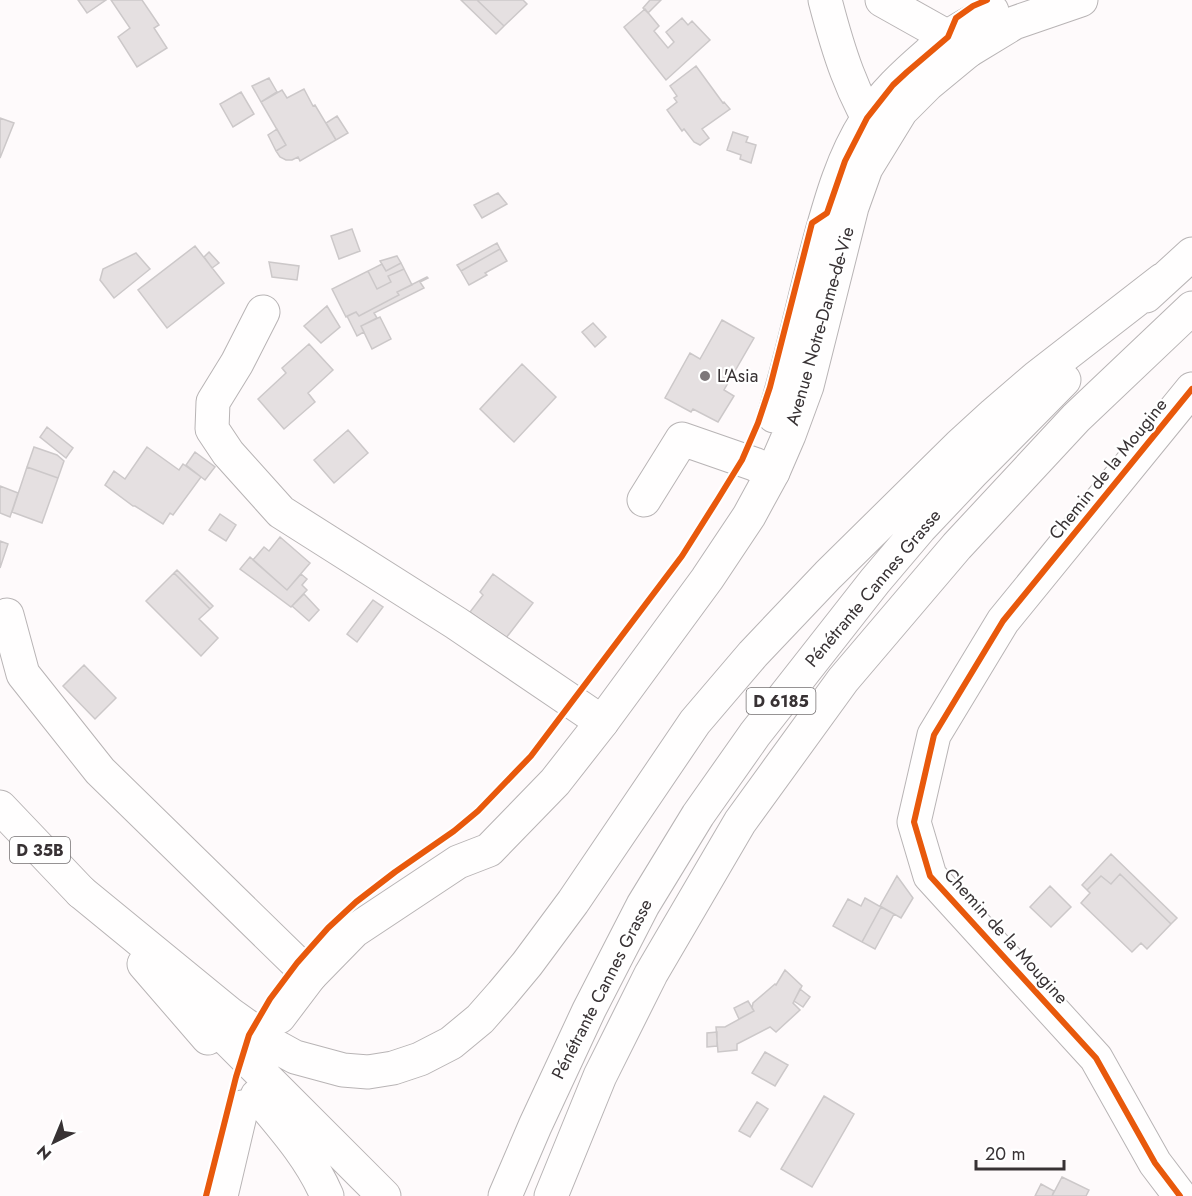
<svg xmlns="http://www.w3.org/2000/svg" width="1192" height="1196" viewBox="0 0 1192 1196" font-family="Jost,sans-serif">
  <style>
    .building { fill: #e5e0e1; stroke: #ccc8c9; stroke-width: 1.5 }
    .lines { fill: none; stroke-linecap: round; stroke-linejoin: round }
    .minor-casing { stroke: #b8b4b5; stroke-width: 35 }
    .major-casing { stroke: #b8b4b5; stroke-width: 35 }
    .highway-casing { stroke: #b8b4b5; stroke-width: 35 }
    .minor { stroke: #fffefe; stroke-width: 33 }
    .major { stroke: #fffefe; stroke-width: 33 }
    .highway { stroke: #fffefe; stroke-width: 33 }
    .cycleway-casing { stroke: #fff; stroke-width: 10 }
    .cycleway { stroke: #e8590c; stroke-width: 6 }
    .poi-dot { fill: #7d787a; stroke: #fff; stroke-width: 2 }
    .labels { text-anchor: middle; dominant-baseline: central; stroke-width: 4.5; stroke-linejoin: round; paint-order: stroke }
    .shield { fill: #fff; stroke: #747071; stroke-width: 1.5 }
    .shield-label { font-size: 16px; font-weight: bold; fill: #383234 }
    .street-label { font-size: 18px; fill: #383234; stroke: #fff }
    .poi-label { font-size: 18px; fill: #383234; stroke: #fff; text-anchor: start }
  </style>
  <rect width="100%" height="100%" fill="#fefafb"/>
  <path class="building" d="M78,0H106L87,13Z
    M111,0H142L159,25L154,28L167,48L137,67L118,37L130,28Z
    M461,0H477L504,26L496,34Z
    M477,0H523L527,4L504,26Z
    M650,0H661L648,13L643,8Z
    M645,9L659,26L654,31L668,48L674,42L666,32L682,18L688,25L692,21L710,40L666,80L624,27Z
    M696,66L723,103L724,102L730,109L702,129L709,138L700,145L694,142L684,129L682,131L667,110L677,102L674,98L677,96L670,86Z
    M269,78L277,92L261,102L252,86Z
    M304,89L313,106L315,105L336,140L300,161L298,157L292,160H286L280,157L276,151L286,145L261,102L282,90L287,98Z
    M241,92L254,114L233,127L220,104Z
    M337,116L348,133L336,140L326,123Z
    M0,118L14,123L0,158Z
    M277,129L286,145L276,151L268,135Z
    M733,132L748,137L746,142L756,145L751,163L740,159L741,155L727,150Z
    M498,193L507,204L482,218L474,205Z
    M352,229L360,251L339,259L331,236Z
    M497,243L500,249L461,271L457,265Z
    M195,246L224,283L167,328L138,290Z
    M500,249L507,261L485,273L487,275L469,285L461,271Z
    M209,252L219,263L212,268L204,257Z
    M136,253L150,269L114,298L100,280L103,269Z
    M397,256L401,263L386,271L380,261Z
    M269,262L299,266L297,280L272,277Z
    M401,263L404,269L388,276L391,282L377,289L368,271L382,264L386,271Z
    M404,269L412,285L397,292L399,295L359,316L356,312L346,317L332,289L368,271L377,289L391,282L388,276Z
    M427,277L428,278L420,282L424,288L374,313L377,318L361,326L364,332L357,336L347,316L356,312L359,316L399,295L397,292Z
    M327,306L340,327L321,343L304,326Z
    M380,317L391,339L372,349L361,326Z
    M722,320L754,338L724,390L734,396L718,422L693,409L691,412L665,398L690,353L700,359Z
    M593,323L606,337L595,347L582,332Z
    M309,344L333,370L308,393L315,402L284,429L258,399L286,373L282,368Z
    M522,364L556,397L514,442L480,409Z
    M47,427L73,448L66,458L40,437Z
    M348,430L368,453L334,483L314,460Z
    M34,447L57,455L64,461L58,478L27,467Z
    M147,447L179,470L183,464L201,477L173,515L170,513L163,524L135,506H133L105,485L114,471L125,479Z
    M195,452L215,467L205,480L186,465Z
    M27,467L58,478L42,523L12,512Z
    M0,486L18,493L10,517L0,513Z
    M220,514L236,525L226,541L209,530Z
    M280,537L310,563L287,590L253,560L264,547L269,551Z
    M0,541L8,544L0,568Z
    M250,557L287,590L301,574L307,579L302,585L307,590L291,607L240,569Z
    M177,570L213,606L210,609L174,573Z
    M174,573L210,609L199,619L218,638L201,656L146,601Z
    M493,574L533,603L506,638L470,612L483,595L480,592Z
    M304,594L319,610L309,621L292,606Z
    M373,600L383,607L357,642L347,634Z
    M84,665L116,698L95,719L63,686Z
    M1111,854L1177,918L1171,924L1120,874L1111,884L1101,876L1087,890L1082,885Z
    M1120,874L1171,924L1147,949L1141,943L1132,952L1081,903L1090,893L1087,890L1101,876L1111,884Z
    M897,876L913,898L901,918L880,906Z
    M1050,886L1071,907L1051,927L1030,907Z
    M865,898L881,907L862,942L833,926L848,899L861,906Z
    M881,907L894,914L875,949L862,942Z
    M785,970L802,986L793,1003L800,1010L776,1032L770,1027L737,1044V1050L718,1052L716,1027H725L754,1011L752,1008L753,1003L775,984L776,985Z
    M800,989L810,997L803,1007L794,1001Z
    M748,1001L754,1011L739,1019L734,1008Z
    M717,1032V1046L707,1047V1033Z
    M765,1052L788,1065L775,1086L752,1073Z
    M824,1096L854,1114L812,1187L781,1169Z
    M757,1102L768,1109L750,1137L739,1131Z
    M1062,1177L1089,1190L1086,1196H1052Z
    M1041,1184L1054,1191L1052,1196H1035Z"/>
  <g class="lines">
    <g class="minor-casing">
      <path id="minor" d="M825,0C838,50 852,96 881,139
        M882,0L948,37L968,51
        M263,312L237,363L213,402L212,429L228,453L281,512L456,623L602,722
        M644,500L682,439L754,464L773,472
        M7,615L23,674L100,771L310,976
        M1180,1196L1155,1163L1096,1058L930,876L914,822L934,735L1003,621L1192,389"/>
    </g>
    <g class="major-casing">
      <path id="major" d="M774,416C792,358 804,298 820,239C831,199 843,157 866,121C882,95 905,74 928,54C934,48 941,41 949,36C962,27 978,19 992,11
        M0,807L81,892
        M279,1017L310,976L354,931L458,862L489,850L555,782L602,722L707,579L749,516L773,472L789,435L807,386L852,207L866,168L901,111L928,84L968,51L1014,23L1081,0
        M221,1196L242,1107"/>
    </g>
    <g class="highway-casing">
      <path id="highway" d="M1146,296L1192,254
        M81,892L230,1014L275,1046L295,1057L343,1070L368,1072L393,1068L420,1059L451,1043L480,1019L502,994L527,964L573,902L695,722L753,654L828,575L959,446L994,414L1037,377L1162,280
        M144,964L208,1038
        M201,1013L384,1196
        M257,1096C283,1127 311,1158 327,1196
        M505,1196L535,1126L589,1010L643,905L698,815L755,734L875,581L920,528L972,473L1064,380
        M551,1196L600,1076L651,974L740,822L843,680L957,546L1076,418L1192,308"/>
    </g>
    <use href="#minor" class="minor"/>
    <use href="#major" class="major"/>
    <use href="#highway" class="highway"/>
    <g class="cycleway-casing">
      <path id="cycleway" d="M206,1196L236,1077L249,1035L270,999L297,963L328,928L356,902L395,872L454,831L478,811L531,756L682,556L718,499L742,460L758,423L770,387L812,223L827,213L845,161L867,118L893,85L907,72L948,37L956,18L973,6L987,0
        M1180,1196L1155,1163L1096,1058L930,876L914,822L934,735L1003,621L1192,389"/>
    </g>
    <use href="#cycleway" class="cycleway"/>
  </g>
  <circle class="poi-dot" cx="705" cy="376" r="6"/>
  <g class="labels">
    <g class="shield">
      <rect x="746.5" y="688" width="69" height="26" rx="4.5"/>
      <rect x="10" y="837" width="60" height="26" rx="4.5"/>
    </g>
    <g class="shield-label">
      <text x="781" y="701">D 6185</text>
      <text x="40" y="850">D 35B</text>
    </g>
    <g class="street-label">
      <text transform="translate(820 326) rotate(-74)">Avenue Notre-Dame-de-Vie</text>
      <text transform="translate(1108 469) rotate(-51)">Chemin de la Mougine</text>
      <text transform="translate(873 588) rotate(-50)">Pénétrante Cannes Grasse</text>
      <text transform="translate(1006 936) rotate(48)">Chemin de la Mougine</text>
      <text transform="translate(602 989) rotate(-63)">Pénétrante Cannes Grasse</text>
    </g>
    <g class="poi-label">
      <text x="717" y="376">L'Asia</text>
    </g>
  </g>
  <g transform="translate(54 1142) rotate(223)" stroke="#ffffff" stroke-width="4.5" paint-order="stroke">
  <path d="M0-4.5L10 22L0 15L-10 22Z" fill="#383234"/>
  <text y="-9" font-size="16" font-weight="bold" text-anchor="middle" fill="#383234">N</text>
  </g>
  <path d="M976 1160v9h88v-9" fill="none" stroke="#383234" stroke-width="3"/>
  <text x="985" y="1160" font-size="18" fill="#383234" stroke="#ffffff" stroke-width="4.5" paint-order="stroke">20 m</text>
</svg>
